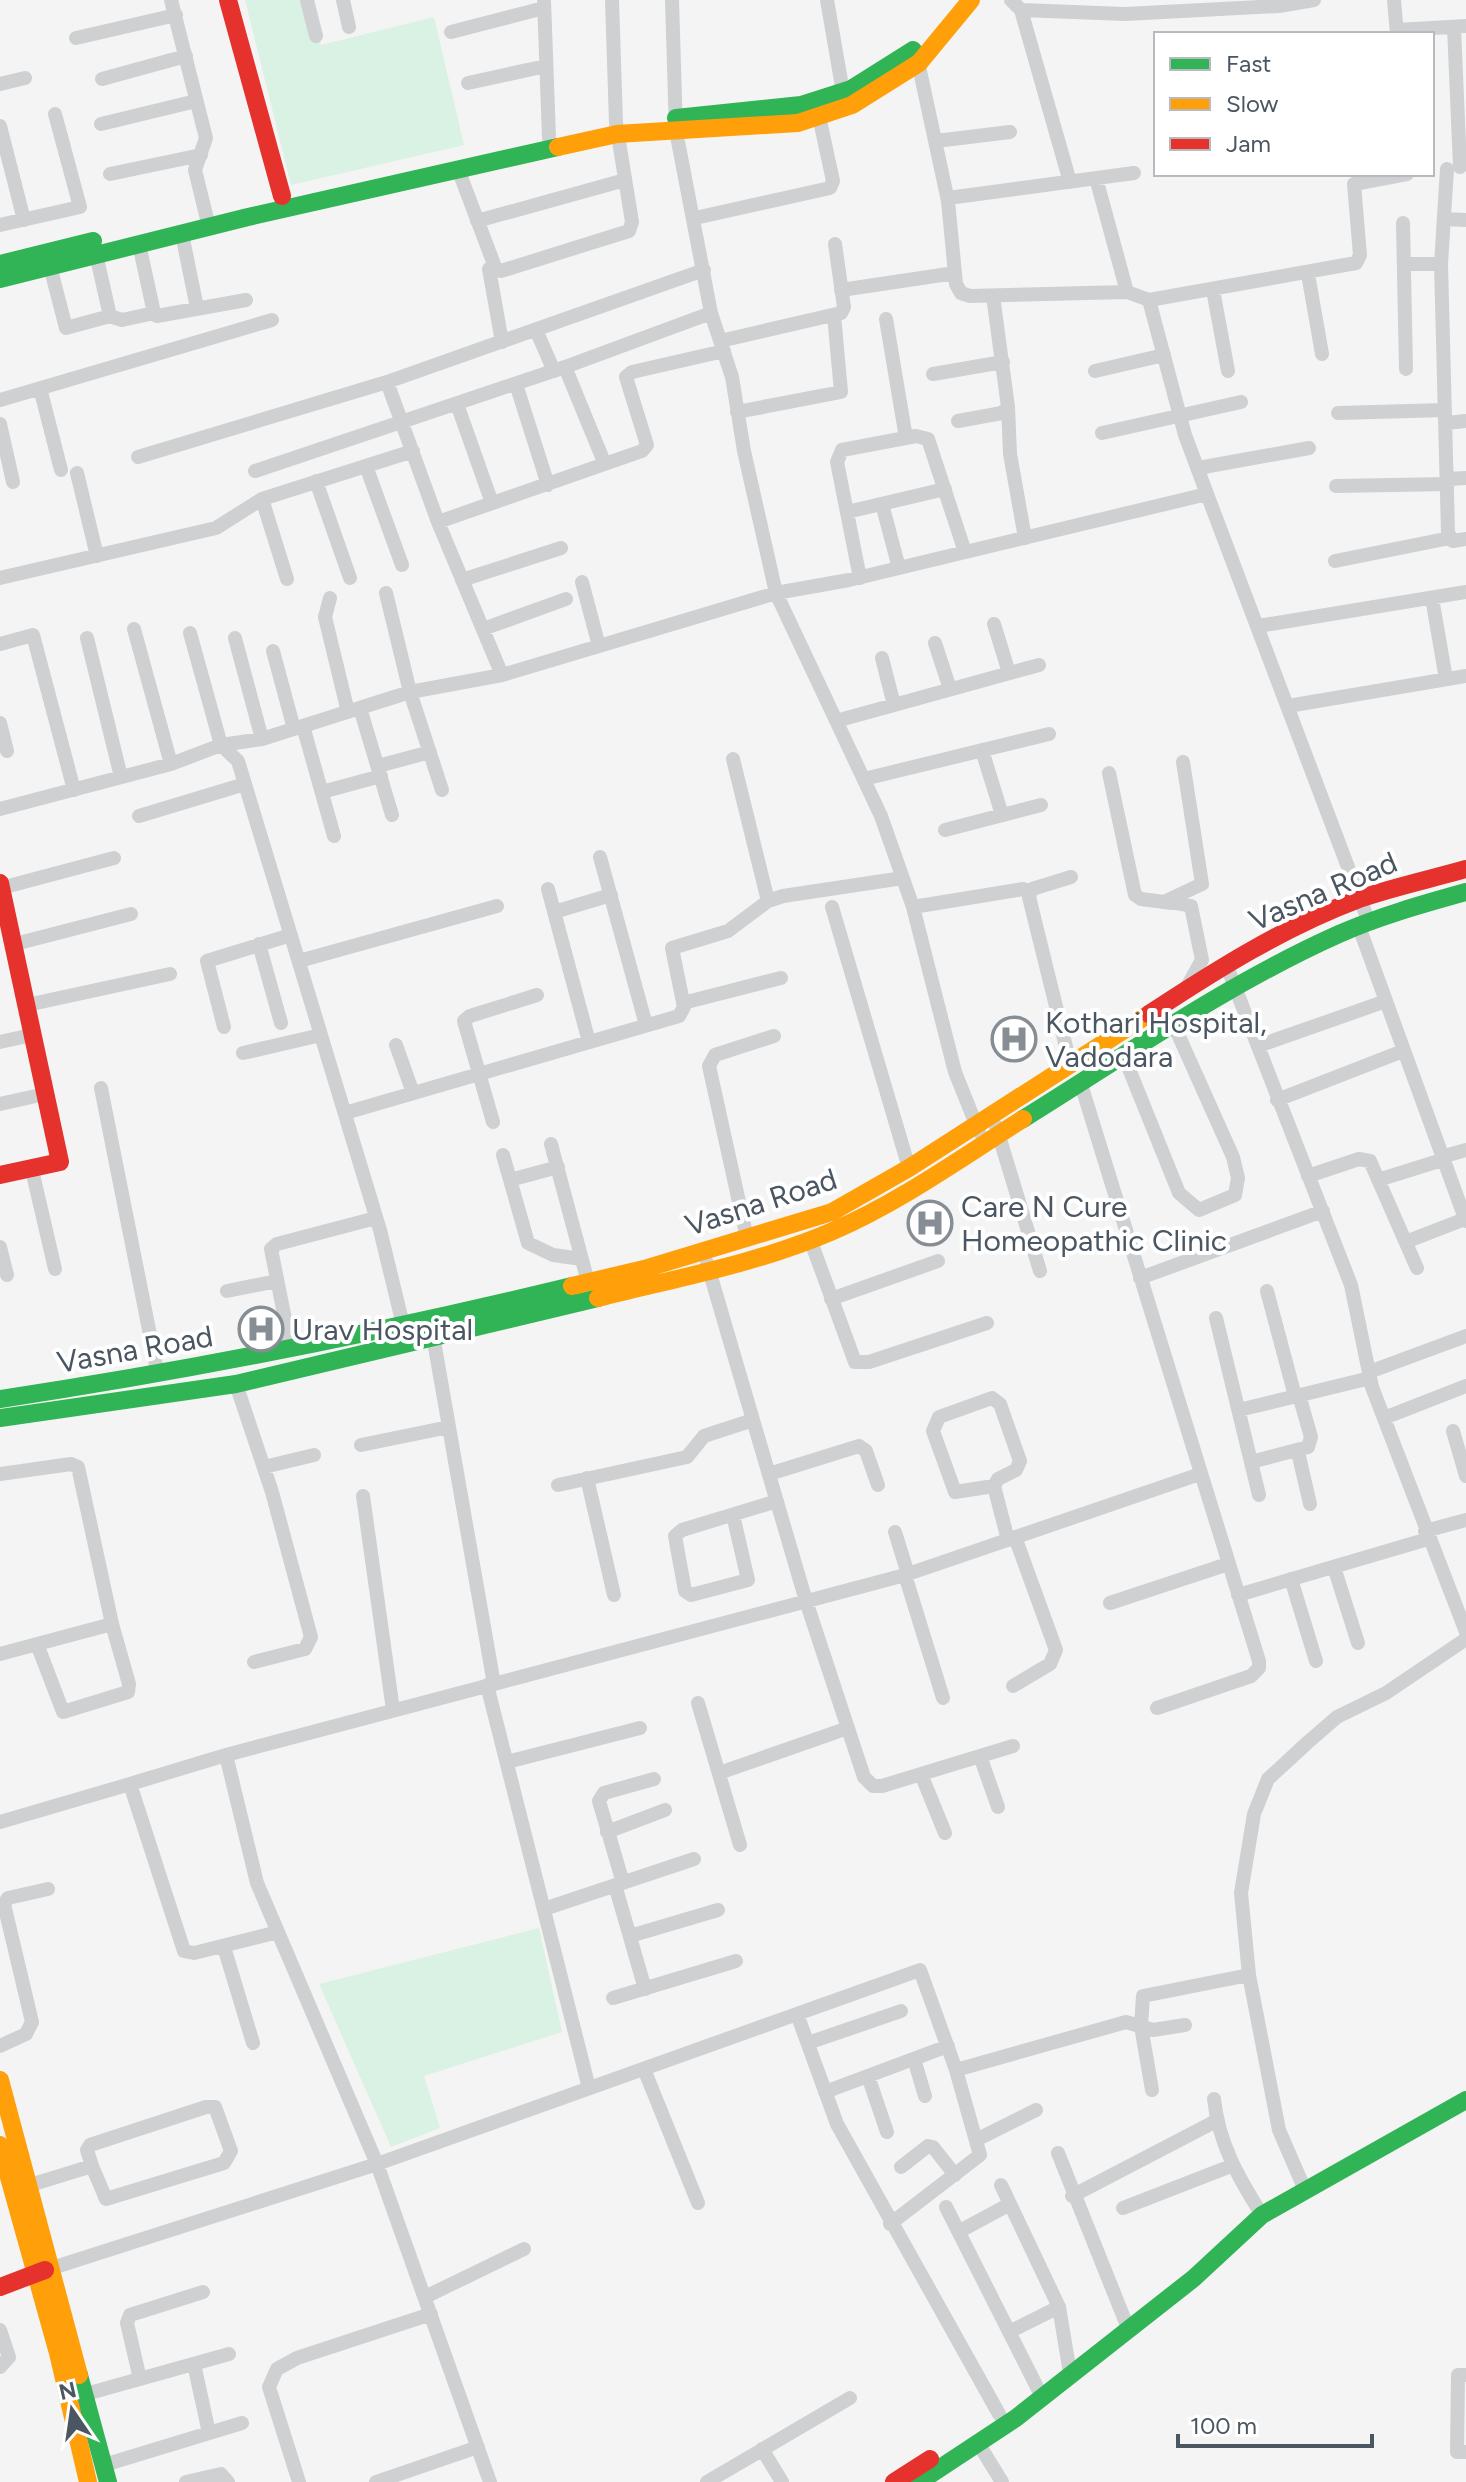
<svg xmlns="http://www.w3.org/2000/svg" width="1466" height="2482" viewBox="0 0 1466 2482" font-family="Figtree,sans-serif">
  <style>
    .green { fill: #d9f2e3 }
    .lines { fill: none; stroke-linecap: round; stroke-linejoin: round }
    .street { stroke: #ced0d2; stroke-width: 14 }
    .fast { stroke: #30b455; stroke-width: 18 }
    .slow { stroke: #ff9f0a; stroke-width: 18 }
    .jam { stroke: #e5322d; stroke-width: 18 }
    .labels { text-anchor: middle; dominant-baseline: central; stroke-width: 8; stroke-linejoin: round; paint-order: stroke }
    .street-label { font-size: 30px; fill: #4a5661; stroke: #fff }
    .poi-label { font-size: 30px; fill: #4a5661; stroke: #fff; text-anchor: start }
  </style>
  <rect width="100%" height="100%" fill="#f4f4f4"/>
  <path class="green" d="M245,0H310L321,45L434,17L464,145L291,185Z
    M539,1928L562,2032L424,2076L440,2128L391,2147L319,1984Z"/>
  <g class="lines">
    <path class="street" d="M171,0L206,138L195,170L209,227
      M307,0L316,36
      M343,0L349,27
      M544,0L549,138
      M672,0L676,131L711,313L732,377L744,451L776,593L881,816L913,907L955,1072L979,1132
      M827,0L844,98
      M1011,0L1021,10L1125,14L1279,6L1314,0
      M1394,0L1397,34
      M1021,10L1070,182
      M1454,27L1460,167
      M1397,30L1466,26
      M451,32L544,8
      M76,38L176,15
      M917,57L948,201L956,284L961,293L970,296L1127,292L1149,300L1185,435L1207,494
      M102,79L186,56
      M468,83L546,66
      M0,84L25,78
      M101,124L196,101
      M0,126L24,220
      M936,141L1010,132
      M458,169L495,267L501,271L629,231L632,222L616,123L612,0
      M1447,169L1441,264L1448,533L1453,541L1466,539
      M110,174L201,155
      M1096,178L1127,292
      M948,198L1134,173
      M695,218L830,188L833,181L819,116
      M1444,219L1466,220
      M477,221L625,180
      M1403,223L1406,369
      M0,225L80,207L55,114
      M182,234L197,308
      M96,254L110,316
      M1406,264H1441
      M50,266L66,328L110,316L122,320L154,313L139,244
      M489,269L502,342
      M1308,274L1322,354
      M841,290L955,273
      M1213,290L1228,371
      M1149,300L1356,263L1360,255L1354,184L1407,174
      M154,313L157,316L246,300
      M886,319L906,438
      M536,330L554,371
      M720,341L841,313L844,307L835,244
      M565,367L604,462
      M1095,371L1164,355
      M933,374L1003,362
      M387,382L438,522L502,675
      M516,384L548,485
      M40,388L61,470
      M0,400L272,320
      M457,404L492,503
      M1008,407L1010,454L1025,538
      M737,412L841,392L834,315
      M1338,413L1445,410
      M958,421L1002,413L1008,407L993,296
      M1446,423L1466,421
      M0,424L13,482
      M1102,433L1241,402
      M138,457L387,382L704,270
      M366,466L402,565
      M1198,468L1309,448
      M255,471L565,367L711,313
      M77,473L97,556
      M1448,479L1466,478
      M316,481L350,578
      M1336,486L1448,484
      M262,499L287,579
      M882,504L899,568
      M847,512L945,489
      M438,522L642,451L647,445L626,377L632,372L724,351
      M1335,561L1450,538
      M0,578L216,528L262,499L413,451
      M860,578L837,462L842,450L916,436L928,439L965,552
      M462,580L561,548
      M582,582L599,646
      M386,593L410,692L442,790
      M330,598L325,617L348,712
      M1432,598L1446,679
      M994,624L1009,673
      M1258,626L1466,592
      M134,629L171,764
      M483,629L566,599
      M190,633L221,745L238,761L380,1230L405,1333
      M87,638L121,777
      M235,638L262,739
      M935,643L950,689
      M0,644L33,635L74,790
      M273,651L294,729
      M882,658L894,705
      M1288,706L1466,676
      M360,708L392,815
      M836,721L1039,665
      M0,723L7,751
      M303,726L334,836
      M982,750L1002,815
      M733,759L768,901
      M1183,762L1202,884L1166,901L1191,906L1202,960L1187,987
      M378,766L430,752
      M1109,773L1135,895L1141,899L1172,903
      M864,779L1049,734
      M322,792L381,776
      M0,809L171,764L221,745L262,739L410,692L502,675L776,593L849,580L1207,494L1368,920
      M139,816L245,784
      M945,830L1041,805
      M600,857L646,1025
      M1,888L114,858
      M548,889L589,1042
      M832,907L909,1168
      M913,907L1023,889
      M554,912L611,895
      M1358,924L1466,1221
      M15,944L131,914
      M259,944L281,1023
      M299,961L497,906
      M1226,964L1351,1285L1372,1387L1466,1632
      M683,1003L781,978
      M27,1005L170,974
      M224,1027L207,961L291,935
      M0,1042L32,1035
      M396,1045L413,1093
      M1258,1046L1386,1001
      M243,1053L321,1035
      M1123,1054L1179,1193L1199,1210L1235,1195L1238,1178L1233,1157L1173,1023
      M1070,1063L1029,897L1032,889L1071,877
      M1080,1081L1259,1661V1668L1251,1676L1157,1708
      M101,1088L158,1375
      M1277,1100L1403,1051
      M0,1104L45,1094
      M345,1113L679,1016L684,1007L672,948L728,931L768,901L783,896L903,878
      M493,1122L464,1021L470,1016L537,995
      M996,1126L1040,1271
      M551,1144L588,1282
      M503,1155L528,1243L553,1255L582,1259
      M1441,1157L1466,1150
      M32,1170L55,1269
      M1308,1176L1359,1159L1370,1161L1417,1268
      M510,1180L558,1167
      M1378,1180L1442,1160
      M747,1238L709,1066L715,1055L774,1036
      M810,1239L855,1362H869L987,1323
      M1408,1241L1465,1219
      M0,1247L7,1275
      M707,1263L806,1601L864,1777L873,1786H882L1013,1746
      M1140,1278L1323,1211
      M227,1291L277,1281
      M1267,1291L1295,1396
      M831,1299L938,1261
      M1216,1318L1259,1495
      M432,1330L494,1684
      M291,1349L271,1249L277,1244L376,1218
      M1369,1372L1466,1336
      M236,1384L272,1492L311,1637L305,1649L254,1662
      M1239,1410L1370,1378
      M1384,1418L1466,1386
      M1453,1431L1466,1476
      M361,1445L449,1427
      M1298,1452L1310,1504
      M1251,1462L1308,1447L1311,1437L1299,1395
      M264,1467L314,1455
      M0,1474L71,1464L78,1467L112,1624L129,1684L128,1692L63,1712L37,1644
      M769,1474L859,1446L866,1451L878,1485
      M587,1478L614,1595
      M558,1485L687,1457L704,1436L753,1420
      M994,1486L955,1492L933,1431L939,1417L992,1398L1000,1404L1020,1461L1016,1470L998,1479L994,1486L1008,1540
      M363,1496L393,1710
      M733,1515L748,1580L691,1595L685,1591L675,1536L682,1530L777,1501
      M1425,1531L1466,1520
      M895,1532L908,1574
      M1334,1567L1358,1643
      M905,1575L943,1698
      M1291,1579L1316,1661
      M1238,1595L1428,1539
      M1110,1603L1228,1564
      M0,1654L112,1624
      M487,1685L589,2088
      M1013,1686L1050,1664L1056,1650L1015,1537
      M698,1703L740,1845
      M226,1755L257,1883L377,2164L490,2482
      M980,1756L998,1807
      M507,1762L640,1728
      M719,1773L848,1728
      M921,1774L945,1833
      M0,1822L130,1784
      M607,1832L665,1810
      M623,1883L599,1801L604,1793L654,1779
      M615,1885L645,1989
      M544,1909L694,1859
      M278,1932L194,1953L184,1951L130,1784L226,1755L905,1575L1200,1474
      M630,1936L718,1910
      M224,1947L253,2043
      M613,1998L736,1961
      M797,2014L837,2124L999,2414
      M808,2043L901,2011
      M0,2046L26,2034L32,2022L4,1904L8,1898L48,1889
      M914,2059L925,2096
      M644,2069L698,2203
      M956,2070L1126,2022L1153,2030L1185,2025
      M868,2076L887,2132
      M1152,2090L1141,2026L1143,1996L1249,1975
      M825,2092L948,2046
      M1214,2099C1219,2144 1238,2177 1262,2215
      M976,2140L1036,2110
      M1058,2153L1128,2328
      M901,2167L928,2146L933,2147L955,2175
      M1001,2185L1059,2307L1070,2373
      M27,2186L92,2166L87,2150L90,2145L206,2107H215L231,2151L224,2163L106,2199L92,2166
      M1305,2190L1279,2130L1249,1975L1241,1893L1254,1814L1268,1779L1307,1743L1337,1717L1386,1693L1466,1639
      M1072,2196L1216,2121
      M946,2207L1040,2393
      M1123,2208L1231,2166
      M960,2231L1010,2204
      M49,2269L377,2164L920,1970L956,2070L980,2155L890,2224
      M425,2297L524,2249
      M0,2330L9,2357L0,2367
      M1011,2331L1059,2307
      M194,2364L209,2433
      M1466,2375H1458L1457,2452H1466
      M140,2379L127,2323L130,2315L203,2292
      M86,2394L229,2354
      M978,2443L1002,2482
      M762,2449L782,2482
      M104,2465L242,2423
      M186,2482L221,2474L228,2482
      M299,2482L269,2387L277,2369L297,2358L431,2314
      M376,2482L478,2447
      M707,2482L850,2398"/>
    <path class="fast" d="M676,118L801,105L851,89L913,50
      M0,264L93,241
      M0,279L248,217L558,147
      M1023,1119C1126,1055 1227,984 1339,934C1380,916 1423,904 1466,892
      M0,1399C193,1370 382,1332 572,1286
      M0,1418L236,1384L598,1298
      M79,2375L108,2482
      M919,2482L1016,2418L1194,2278L1262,2215L1466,2100"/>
    <path class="slow" d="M558,147L617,134L798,123L852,105L919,63L971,0
      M572,1286L644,1269L832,1212L909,1168L1149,1014
      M598,1298C677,1278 759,1263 833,1231C900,1202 961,1158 1023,1119
      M0,2080L79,2375
      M0,2145L58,2353L88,2482"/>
    <path class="jam" d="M228,0L282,196
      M0,883L60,1162L0,1175
      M1149,1014C1216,970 1284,927 1359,899C1394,887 1431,879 1466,869
      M0,2287L45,2270
      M894,2482L930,2459"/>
  </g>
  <defs>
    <g id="hospital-ring" transform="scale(2.3)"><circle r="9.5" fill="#fff" stroke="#868d94" stroke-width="1.5"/><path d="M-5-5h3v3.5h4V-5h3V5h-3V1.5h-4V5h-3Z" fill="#868d94"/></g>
  </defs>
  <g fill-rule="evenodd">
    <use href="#hospital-ring" x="1014" y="1039"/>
    <use href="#hospital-ring" x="930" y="1223"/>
    <use href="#hospital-ring" x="261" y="1329"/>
  </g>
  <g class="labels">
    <g class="street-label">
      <text transform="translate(1323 891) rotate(-23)">Vasna Road</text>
      <text transform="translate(761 1202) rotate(-18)">Vasna Road</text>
      <text transform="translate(135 1349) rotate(-10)">Vasna Road</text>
    </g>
    <g class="poi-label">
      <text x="1045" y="1022">Kothari Hospital,<tspan x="1045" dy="34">Vadodara</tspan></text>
      <text x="961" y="1206">Care N Cure<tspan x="961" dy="34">Homeopathic Clinic</tspan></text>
      <text x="292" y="1329">Urav Hospital</text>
    </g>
  </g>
  <rect x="1154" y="32" width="280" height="144" fill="#ffffff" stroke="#b7bbc0" stroke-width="2"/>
  <rect x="1170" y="58" width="40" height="12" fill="#30b455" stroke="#b7bbc0" stroke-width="2"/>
  <text x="1226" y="72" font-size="24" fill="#4a5661">Fast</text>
  <rect x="1170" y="98" width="40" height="12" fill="#ff9f0a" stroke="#b7bbc0" stroke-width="2"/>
  <text x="1226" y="112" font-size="24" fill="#4a5661">Slow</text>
  <rect x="1170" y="138" width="40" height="12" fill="#e5322d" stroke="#b7bbc0" stroke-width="2"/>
  <text x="1226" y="152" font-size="24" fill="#4a5661">Jam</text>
  <g transform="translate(72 2410) rotate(347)" stroke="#ffffff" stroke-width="6" paint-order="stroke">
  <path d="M0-6L14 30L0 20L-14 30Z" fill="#4a5661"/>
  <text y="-12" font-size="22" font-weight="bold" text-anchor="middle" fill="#4a5661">N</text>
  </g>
  <path d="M1178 2434v12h194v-12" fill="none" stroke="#4a5661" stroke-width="4"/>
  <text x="1190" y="2434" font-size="24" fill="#4a5661" stroke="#ffffff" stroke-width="6" paint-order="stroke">100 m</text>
</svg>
